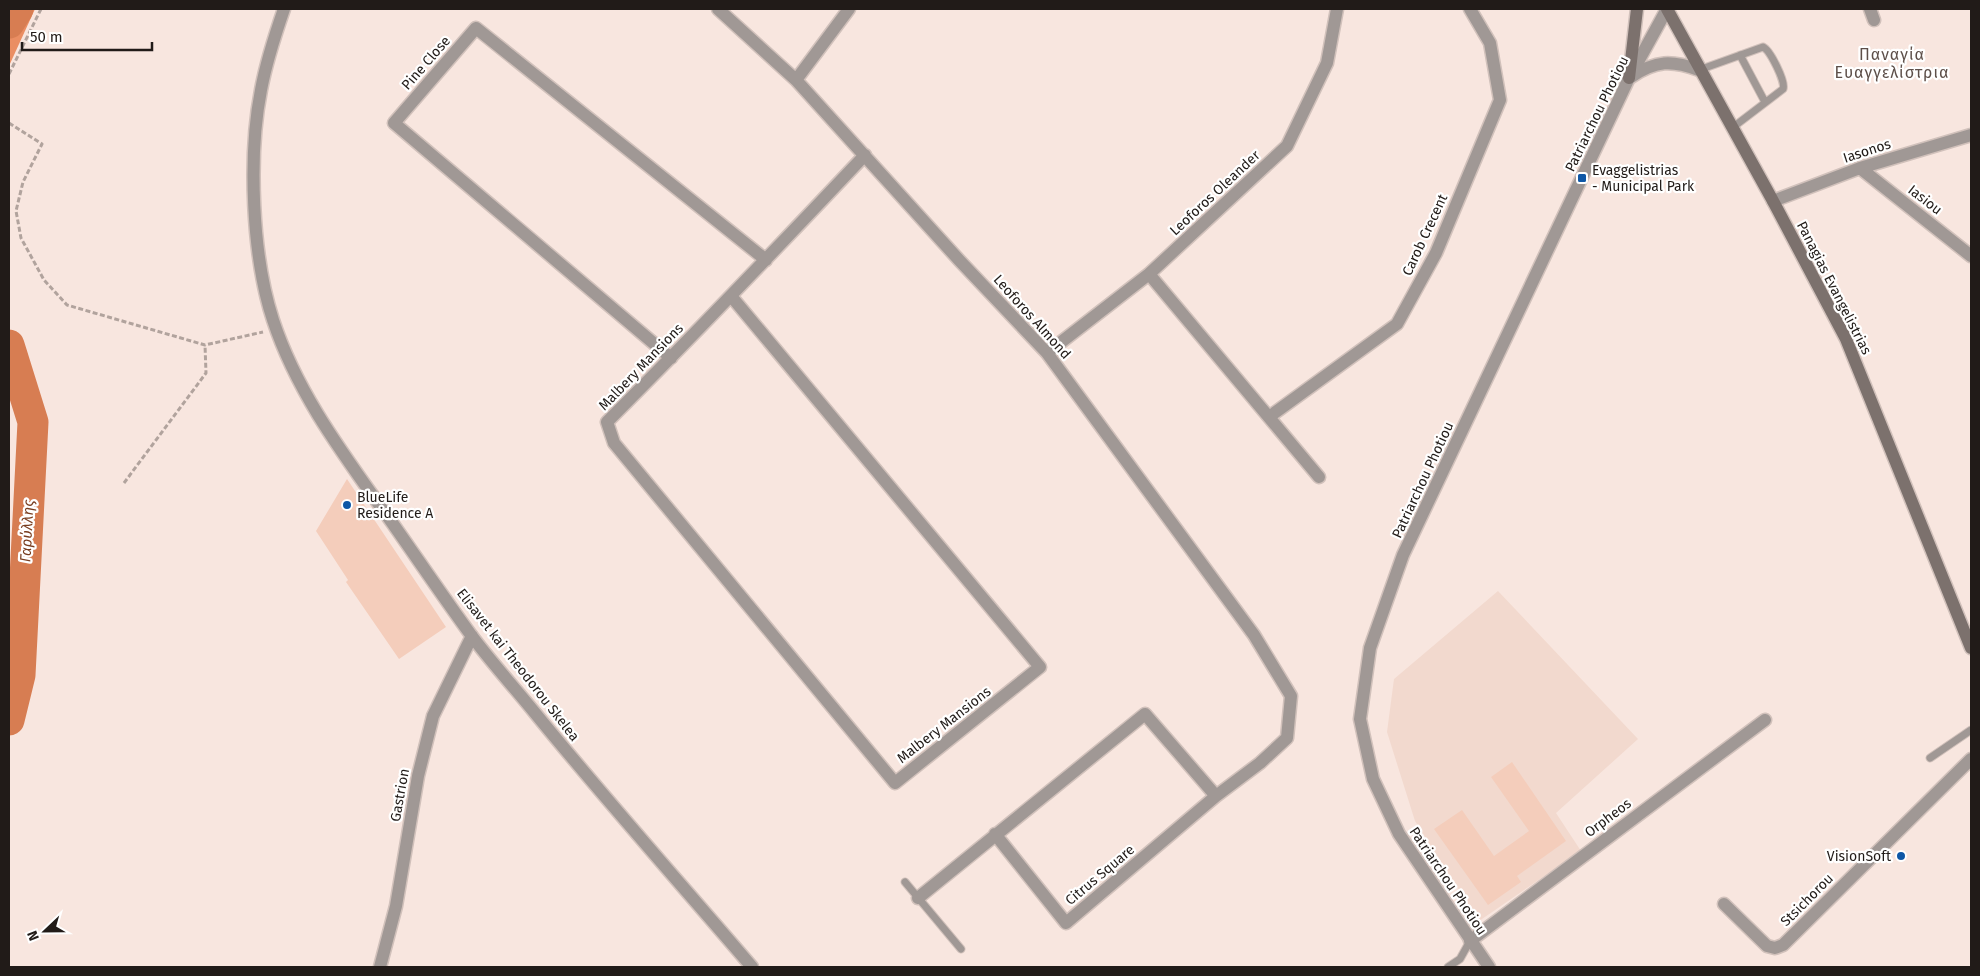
<svg xmlns="http://www.w3.org/2000/svg" width="1980" height="976" viewBox="0 0 1980 976" font-family="'Fira Sans',sans-serif">
  <style>
    .built { fill: #f2d9ce }
    .forest { fill: #ea8e63 }
    .lines { fill: none; stroke-linecap: round; stroke-linejoin: round }
    .river { stroke: #d77d52; stroke-width: 31 }
    .building { fill: #f4cdbb }
    .service-casing { stroke: #d1c1bb; stroke-width: 9 }
    .minor-casing { stroke: #d1c1bb; stroke-width: 15 }
    .tertiary-casing { stroke: #d1c1bb; stroke-width: 15 }
    .secondary-casing { stroke: #d1c1bb; stroke-width: 15 }
    .path { stroke: #b1a39d; stroke-width: 3; stroke-dasharray: 5 2.5; stroke-linecap: butt }
    .service { stroke: #a09895; stroke-width: 7 }
    .minor { stroke: #a09895; stroke-width: 12 }
    .tertiary { stroke: #a09895; stroke-width: 12 }
    .secondary { stroke: #7c716d; stroke-width: 12 }
    .poi-dot { fill: #0e57a6; stroke: #fff; stroke-width: 2 }
    .labels { text-anchor: middle; dominant-baseline: central; stroke-width: 4.5; stroke-linejoin: round; paint-order: stroke }
    .street-label { font-size: 14px; fill: #211b18; stroke: #fff }
    .poi-label { font-size: 14px; fill: #211b18; stroke: #fff; text-anchor: start }
    .water-label { font-size: 15px; font-style: italic; fill: #793d1f; stroke: #fff }
    .quarter-label { font-size: 16px; letter-spacing: 1px; fill: #5d4f49; stroke: #fff }
  </style>
  <rect width="100%" height="100%" fill="#f8e6df"/>
  <path class="built" d="M1498,591L1638,739L1556,813L1581,851L1479,921L1415,821L1387,732L1394,679Z"/>
  <path class="forest" d="M9,9H35L9,66Z"/>
  <g class="lines">
    <path class="river" d="M9,23L18,9
      M9,345L33,422L20,675L9,720"/>
  </g>
  <path class="building" d="M347,479L446,627L399,659L346,582L348,580L316,531Z
    M1512,762L1566,841L1517,876L1521,882L1488,905L1434,829L1462,810L1494,856L1529,831L1491,777Z"/>
  <g class="lines">
    <g class="service-casing">
      <path id="service" d="M1740,55L1765,102
        M1699,70L1763,47C1770,50 1786,82 1783,89L1732,128
        M1930,758L1971,730
        M905,882L961,949
        M1448,967L1460,959L1470,941"/>
    </g>
    <g class="minor-casing">
      <path id="minor" d="M284,9C275,35 266,63 261,90C248,156 252,256 273,320C298,396 347,459 393,524C419,561 444,598 471,635C491,662 514,687 535,713C606,800 680,883 752,967
        M718,9L796,80L959,260L1047,353L1254,635L1291,696L1287,738L1260,763L1216,796L1066,923L995,834
        M1870,9L1874,20
        M796,80L849,9
        M1860,168L1971,256
        M1773,201L1860,168L1971,135
        M1149,274L1319,477
        M731,296L1040,667L895,783L614,443L607,422C695,334 780,245 865,155
        M1047,353L1149,274L1287,146L1327,63L1337,9
        M671,358L394,123L476,28L766,260
        M1269,417L1397,324L1436,253L1500,100L1490,43L1470,9
        M918,898L1145,714L1216,796
        M1724,904L1767,946L1775,948L1783,945L1971,759
        M1470,941L1765,720
        M380,967L396,906L418,776L433,716L472,636"/>
    </g>
    <g class="tertiary-casing">
      <path id="tertiary" d="M1631,77C1656,60 1672,60 1699,70
        M1489,967L1399,834L1373,779L1360,719L1370,648L1403,555L1629,78L1667,9"/>
    </g>
    <g class="secondary-casing">
      <path id="secondary" d="M1667,9L1773,201L1846,339L1971,648
        M1629,78L1637,9"/>
    </g>
    <path class="path" d="M9,74L41,9
      M9,123L42,144L23,182L16,211L21,238L44,280L67,305L205,345L263,332
      M124,483L206,373L205,345"/>
    <use href="#service" class="service"/>
    <use href="#minor" class="minor"/>
    <use href="#tertiary" class="tertiary"/>
    <use href="#secondary" class="secondary"/>
  </g>
  <g class="poi-dot">
    <rect x="1577" y="173" width="10" height="10" rx="2.5"/>
    <circle cx="347" cy="505" r="5"/>
    <circle cx="1901" cy="856" r="5"/>
  </g>
  <g class="labels">
    <g class="street-label">
      <text transform="translate(426 63) rotate(-49)">Pine Close</text>
      <text transform="translate(1597 114) rotate(-64)">Patriarchou Photiou</text>
      <text transform="translate(1867 151) rotate(-18)">Iasonos</text>
      <text transform="translate(1215 193) rotate(-43)">Leoforos Oleander</text>
      <text transform="translate(1925 200) rotate(38)">Iasiou</text>
      <text transform="translate(1425 235) rotate(-65)">Carob Crecent</text>
      <text transform="translate(1834 288) rotate(63)">Panagias Evangelistrias</text>
      <text transform="translate(1032 317) rotate(48)">Leoforos Almond</text>
      <text transform="translate(641 367) rotate(-46)">Malbery Mansions</text>
      <text transform="translate(1423 480) rotate(-65)">Patriarchou Photiou</text>
      <text transform="translate(518 665) rotate(52)">Elisavet kai Theodorou Skelea</text>
      <text transform="translate(944 725) rotate(-38)">Malbery Mansions</text>
      <text transform="translate(400 795) rotate(-80)">Gastrion</text>
      <text transform="translate(1608 818) rotate(-37)">Orpheos</text>
      <text transform="translate(1100 875) rotate(-40)">Citrus Square</text>
      <text transform="translate(1448 881) rotate(56)">Patriarchou Photiou</text>
      <text transform="translate(1807 900) rotate(-45)">Stsichorou</text>
    </g>
    <g class="poi-label">
      <text x="1592" y="170">Evaggelistrias<tspan x="1592" dy="16">- Municipal Park</tspan></text>
      <text x="357" y="497">BlueLife<tspan x="357" dy="16">Residence A</tspan></text>
      <text x="1891" y="856" text-anchor="end">VisionSoft</text>
    </g>
    <g class="water-label">
      <text transform="translate(27 531) rotate(-87)">Γαρύλλης</text>
    </g>
    <g class="quarter-label">
      <text x="1892" y="54">Παναγία<tspan x="1892" dy="18">Ευαγγελίστρια</tspan></text>
    </g>
  </g>
  <rect width="1980" height="976" fill="none" stroke="#211b18" stroke-width="20"/>
  <g transform="translate(45 931) rotate(248)" stroke="#ffffff" stroke-width="4" paint-order="stroke">
  <path d="M0-4L9 19L0 12L-9 19Z" fill="#211b18"/>
  <text y="-8" font-size="14" font-weight="bold" text-anchor="middle" fill="#211b18">N</text>
  </g>
  <path d="M22 42v8h130v-8" fill="none" stroke="#211b18" stroke-width="2.5"/>
  <text x="30" y="42" font-size="15" fill="#211b18" stroke="#ffffff" stroke-width="4" paint-order="stroke">50 m</text>
</svg>
